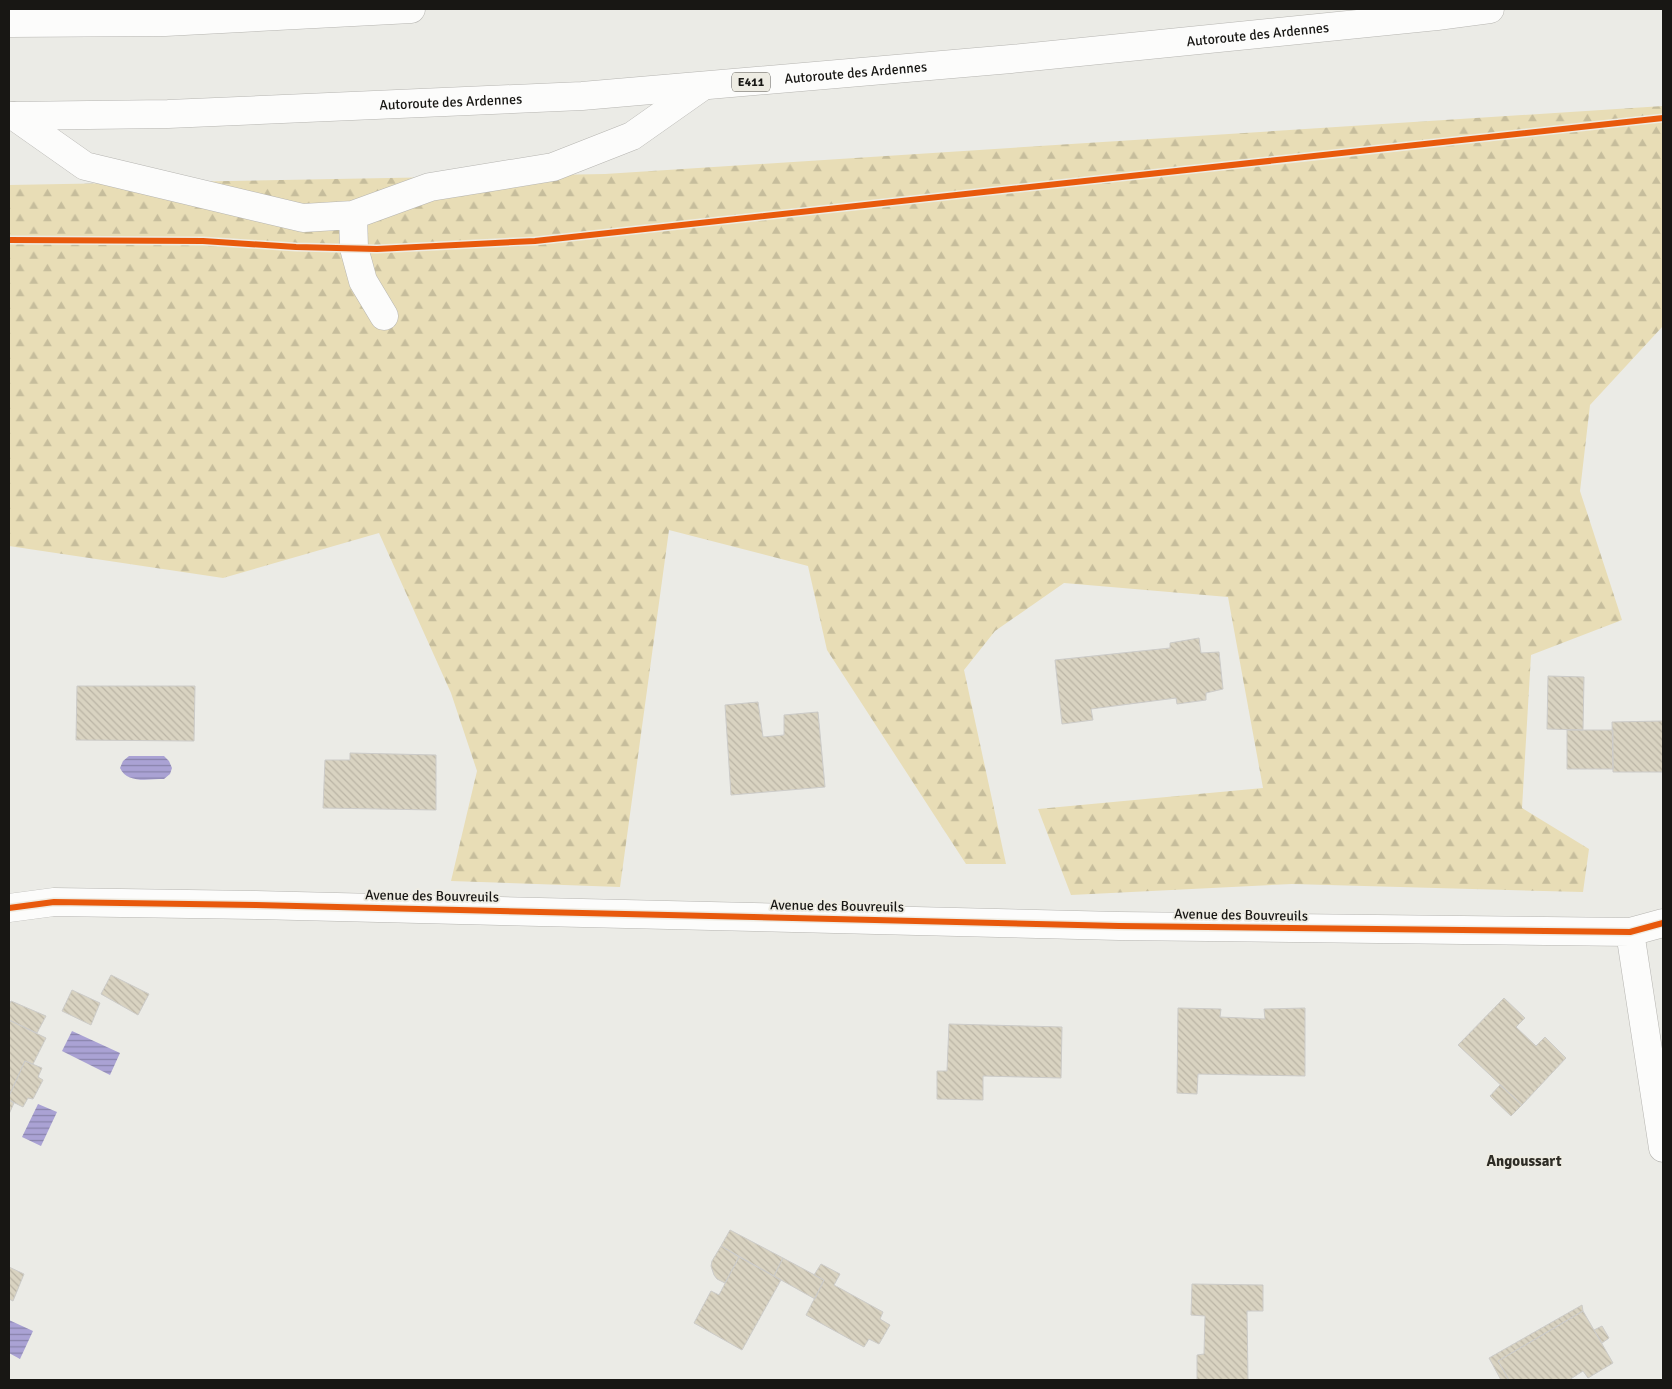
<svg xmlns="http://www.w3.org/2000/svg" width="1672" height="1389" viewBox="0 0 1672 1389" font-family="Signika,sans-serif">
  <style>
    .forest { fill: url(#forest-firs) }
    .water { fill: url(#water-rules) }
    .building { fill: url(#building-back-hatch); stroke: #cccbc8 }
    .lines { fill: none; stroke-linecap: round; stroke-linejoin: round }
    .minor-casing { stroke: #b6b5b1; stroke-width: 29 }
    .highway-casing { stroke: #b6b5b1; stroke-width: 29 }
    .minor { stroke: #fcfcfb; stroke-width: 28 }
    .highway { stroke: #fcfcfb; stroke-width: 28 }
    .cycleway-casing { stroke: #eeece3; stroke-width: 9 }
    .cycleway { stroke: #e8590c; stroke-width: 6 }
    .labels { text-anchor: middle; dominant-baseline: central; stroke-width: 4; stroke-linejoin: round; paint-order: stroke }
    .shield { fill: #eeece3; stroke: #585752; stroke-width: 1 }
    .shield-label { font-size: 12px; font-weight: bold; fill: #181714 }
    .street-label { font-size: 14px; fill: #181714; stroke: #eeece3 }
    .neighbourhood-label { font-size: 15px; font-weight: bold; fill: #2e2c25; stroke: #eeece3 }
  </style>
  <defs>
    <pattern id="forest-firs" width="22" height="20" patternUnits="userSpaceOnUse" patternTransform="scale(1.25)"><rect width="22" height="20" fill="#e8ddb6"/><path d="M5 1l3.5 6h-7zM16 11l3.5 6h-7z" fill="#c6bd9c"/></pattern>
    <pattern id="water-rules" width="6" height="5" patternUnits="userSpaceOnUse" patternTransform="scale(1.25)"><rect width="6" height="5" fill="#aaa2d4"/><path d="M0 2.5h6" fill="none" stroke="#8983ab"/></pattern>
    <pattern id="building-back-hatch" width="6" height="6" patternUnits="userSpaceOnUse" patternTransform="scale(1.25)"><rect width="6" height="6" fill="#d9d3c1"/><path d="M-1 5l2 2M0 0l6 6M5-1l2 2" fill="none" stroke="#bab4a5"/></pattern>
  </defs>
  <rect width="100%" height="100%" fill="#ebebe6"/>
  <path class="forest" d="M1663,106V326L1590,405L1580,491L1622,620L1531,655L1522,808L1589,849L1583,892L1292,884L1071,895L1038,809L1263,788L1228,597L1064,583L995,631L964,670L1006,864H966L827,650L808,566L669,530L620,887L451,881L477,771L451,693L379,533L223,578L9,546V185L605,174Z"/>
  <path class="water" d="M129,756H164L169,761L172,768L170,774L164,779C148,779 127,784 120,768L123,761Z
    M72,1031L120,1053L110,1075L62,1051Z
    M38,1104L57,1112L41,1146L22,1137Z
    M9,1320L33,1331L20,1359L9,1353Z"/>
  <path class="building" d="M1199,638L1201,653L1219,652L1223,689L1206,693V700L1177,704L1176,698L1091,709L1093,720L1062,724L1055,660L1170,648V643Z
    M1548,676L1584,677L1583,730L1547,729Z
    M77,686H195L194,741L76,740Z
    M758,702L763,737L784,735V715L818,712L825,787L731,795L725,705Z
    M1663,721V772H1613L1612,722Z
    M1567,730H1613V769H1567Z
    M350,753L436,755V810L323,808L325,760H350Z
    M111,975L149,994L138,1015L101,994Z
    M72,990L100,1003L91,1025L62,1011Z
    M1504,998L1525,1018L1516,1027L1536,1046L1545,1037L1566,1058L1522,1105L1458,1045Z
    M11,1001L46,1016L37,1033L9,1020V1005Z
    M1178,1008L1221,1009L1220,1017L1265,1019L1264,1009L1305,1008V1076L1198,1074L1197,1094L1177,1093Z
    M9,1020L46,1038L33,1064L25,1061L9,1096Z
    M949,1024L1062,1027L1061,1078L983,1076V1100L937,1099V1071H947Z
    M25,1061L42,1068L38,1077L43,1080L33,1099L28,1098L23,1107L9,1100V1096Z
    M1500,1085L1522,1105L1511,1116L1490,1096Z
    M9,1100L14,1103L9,1114Z
    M730,1230L783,1258L774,1276L721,1246Z
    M721,1246L739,1257L725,1283L717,1279L714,1275L711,1266L712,1261Z
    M739,1257L781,1280L742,1350L694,1323L711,1291L719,1295Z
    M783,1258L824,1280L815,1299L774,1276Z
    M821,1264L840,1274L834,1285L883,1312L880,1319L890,1325L879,1344L869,1339L864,1347L806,1315L824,1280L814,1275Z
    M9,1267L24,1274L13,1301L9,1299Z
    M1192,1284L1263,1285V1311H1247L1248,1380H1197V1355L1204,1354L1205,1316L1191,1315Z
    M1582,1305L1583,1311L1498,1361L1509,1380H1501L1489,1358Z
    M1583,1311L1613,1363L1588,1378L1583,1371L1569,1380H1509L1498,1361Z
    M1602,1326L1609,1338L1602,1343L1594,1330Z"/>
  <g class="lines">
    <g class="minor-casing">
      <path id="minor" d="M14,116L85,166L303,218L353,215L430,187L553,167L632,136L703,86
        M353,215L354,248L363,281L384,316
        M9,908L54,902L256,905L1119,926L1630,932L1663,923
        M1630,932L1663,1148"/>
    </g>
    <g class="highway-casing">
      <g id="highway">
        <path d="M9,23L165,22L411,9"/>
        <path id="s1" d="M9,116L168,114L582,96L1011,59L1437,16L1490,9"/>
      </g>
    </g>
    <use href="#minor" class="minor"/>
    <use href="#highway" class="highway"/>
    <g class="cycleway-casing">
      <path id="cycleway" d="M9,240L203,241L296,247L377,249L535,241L1663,118
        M9,908L54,902L256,905L1119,926L1630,932L1663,923"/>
    </g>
    <use href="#cycleway" class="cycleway"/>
  </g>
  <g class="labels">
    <rect class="shield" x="732" y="72.5" width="38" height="19" rx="4"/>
    <g class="shield-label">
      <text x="751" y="82">E411</text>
    </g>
    <g class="street-label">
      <text stroke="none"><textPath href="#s1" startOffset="1252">Autoroute des Ardennes</textPath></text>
      <text stroke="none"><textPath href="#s1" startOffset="848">Autoroute des Ardennes</textPath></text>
      <text stroke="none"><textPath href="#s1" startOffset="442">Autoroute des Ardennes</textPath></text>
      <text transform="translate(432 896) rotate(1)">Avenue des Bouvreuils</text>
      <text transform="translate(837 906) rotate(1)">Avenue des Bouvreuils</text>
      <text transform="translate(1241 915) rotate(1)">Avenue des Bouvreuils</text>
    </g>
    <g class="neighbourhood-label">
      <text x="1524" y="1161">Angoussart</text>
    </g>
  </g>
  <rect width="1672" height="1389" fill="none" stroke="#181714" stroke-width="20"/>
</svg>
